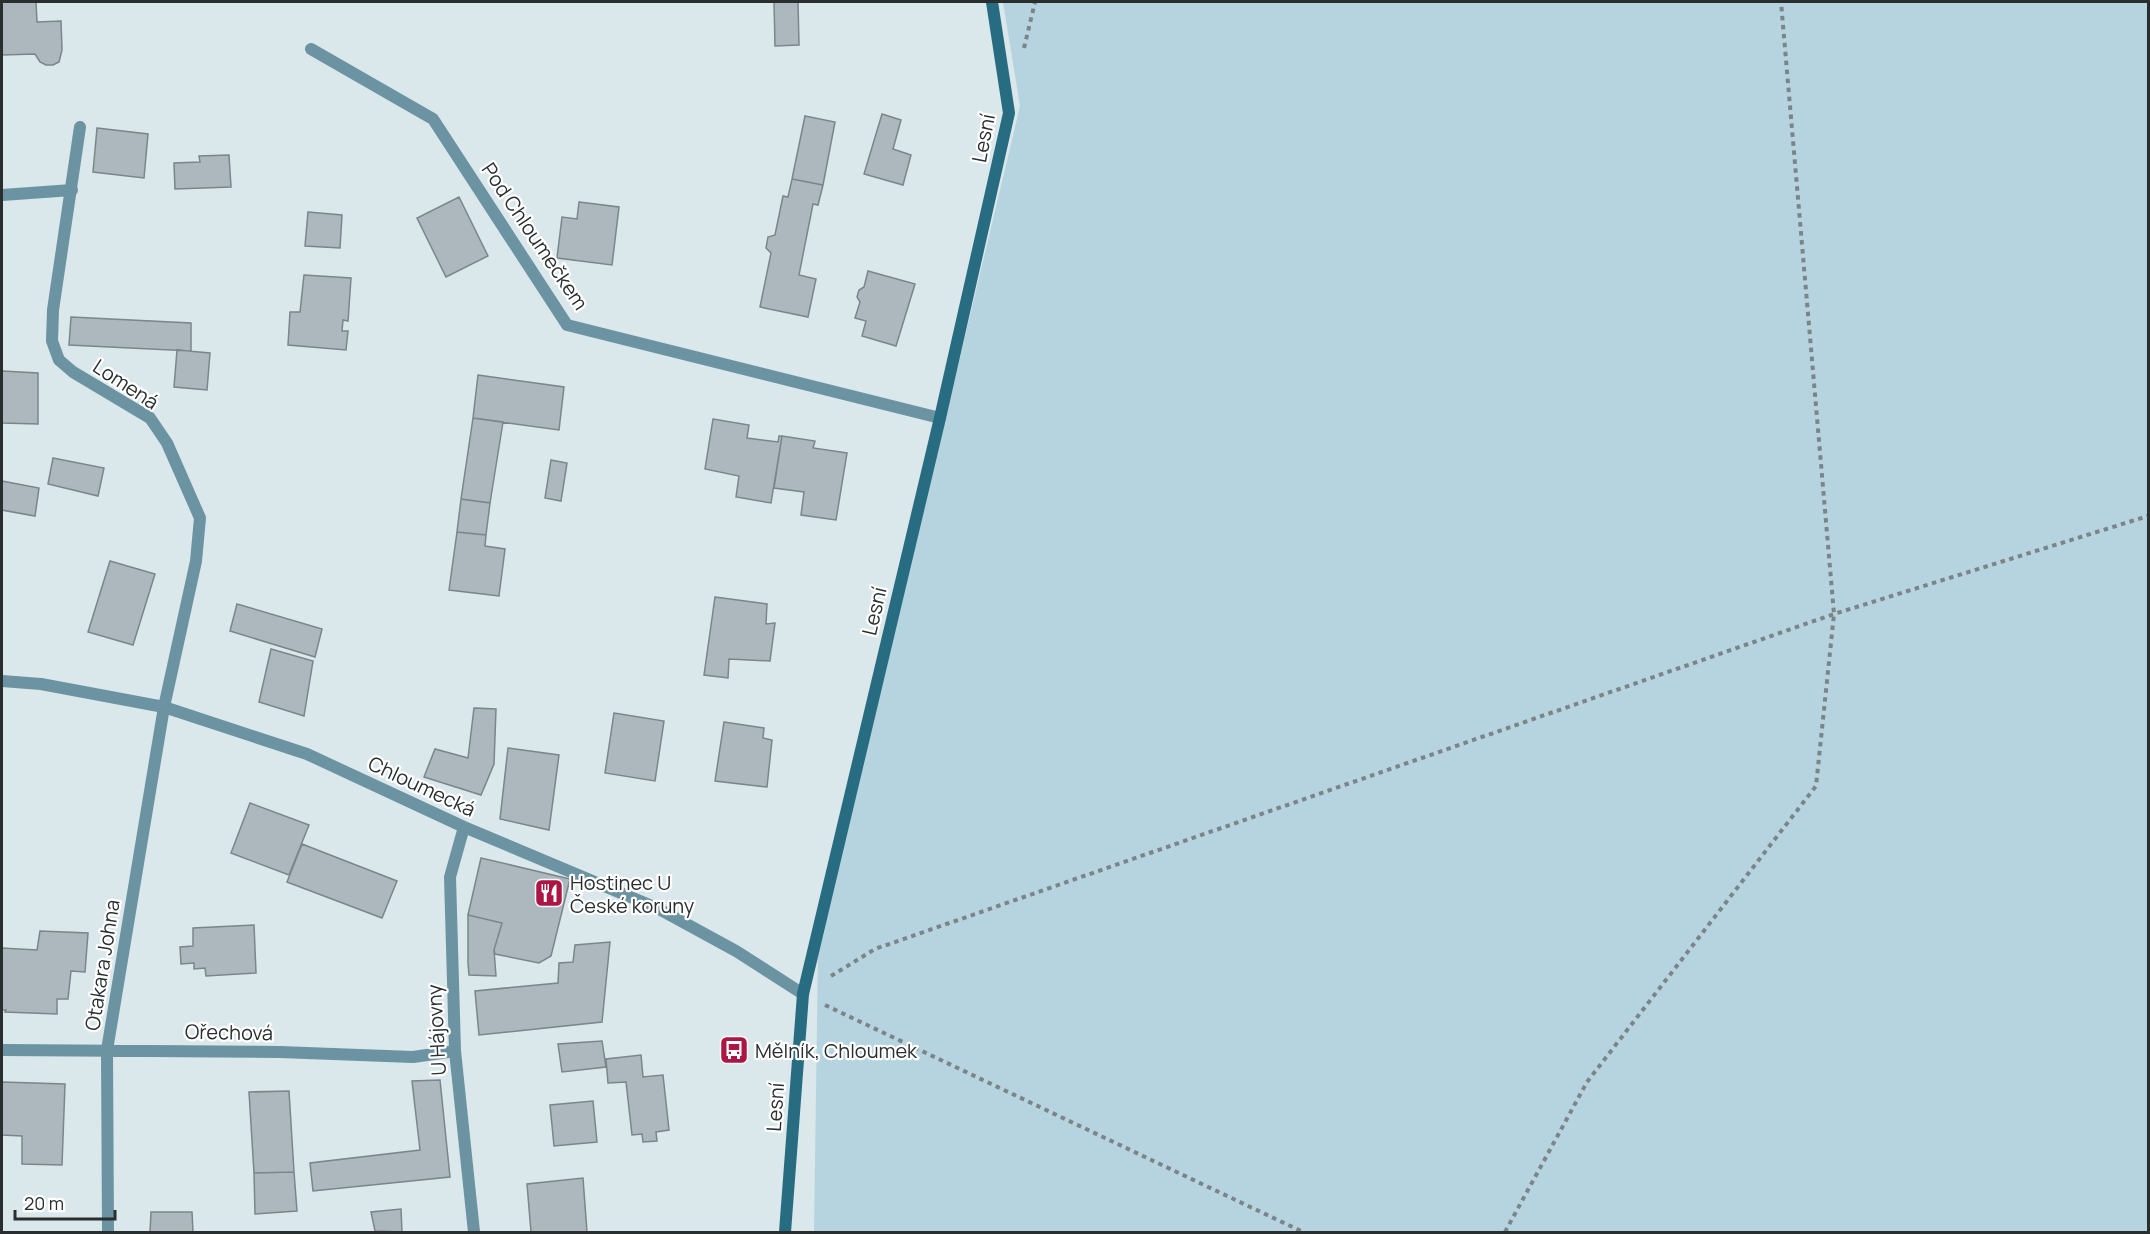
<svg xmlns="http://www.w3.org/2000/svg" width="2150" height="1234" viewBox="0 0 2150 1234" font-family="Manrope,sans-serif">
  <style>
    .green { fill: #b6d4df }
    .building { fill: #acb8bd; stroke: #7a868a; stroke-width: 1.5 }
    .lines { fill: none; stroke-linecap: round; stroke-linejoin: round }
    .path { stroke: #7b8486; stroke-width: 4; stroke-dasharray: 4.5 4.5; stroke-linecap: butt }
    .street { stroke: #6b93a1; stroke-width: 12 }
    .secondary { stroke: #286c81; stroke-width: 12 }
    .labels { text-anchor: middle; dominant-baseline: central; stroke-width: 4.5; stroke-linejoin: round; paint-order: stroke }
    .street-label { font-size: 20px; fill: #292e2f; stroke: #fff }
    .poi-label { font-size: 20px; fill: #292e2f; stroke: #fff; text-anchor: start }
  </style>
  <rect width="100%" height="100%" fill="#dae7eb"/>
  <path class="green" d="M1003,2H2148V1232H814L818,953L1020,106Z"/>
  <path class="building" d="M2,2H36L37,22L61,21L62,50L59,62L53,65H46L40,62L35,54L2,55Z
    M774,2H798L799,45L775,46Z
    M882,114L901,120L893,149L911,155L903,185L864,174Z
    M805,116L835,122L823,185L792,179Z
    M97,128L148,134L144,178L93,172Z
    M229,155L231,187L175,189L174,163L200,162L199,156Z
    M792,179L823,185L818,205L813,204L799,275L816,279L808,317L760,307L771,253L766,248L768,237L775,235L783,196L788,197Z
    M459,197L488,256L446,277L417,218Z
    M579,202L619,207L612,265L557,258L562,217L577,219Z
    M308,212L342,215L340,248L305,246Z
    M868,271L915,284L896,346L862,336L866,321L855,318L860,302L857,297L859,290L864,287Z
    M304,275L351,278L348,321L343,320L342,331H348L346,350L288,345L290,312H300Z
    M71,317L191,323V351L69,345Z
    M177,350L210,353L207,390L174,387Z
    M2,371L38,373V424L2,423Z
    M478,375L564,387L559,430L473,418Z
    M473,418L503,422L490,503L461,499Z
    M713,419L749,425L747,438L778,442L779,436H782L771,503L736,497L739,476L705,469Z
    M782,436L815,441L813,448L847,453L836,520L801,515L804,492L774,488Z
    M53,458L104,468L98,496L48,484Z
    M551,460L567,463L561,501L545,498Z
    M2,481L39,488L35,516L2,510Z
    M461,499L490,503L486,535L457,532Z
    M457,532L486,535L485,546L505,549L499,596L449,590Z
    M110,561L155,574L133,645L88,632Z
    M715,597L767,604L766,624L775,623L770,661L729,659L728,678L704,675Z
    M237,604L322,629L315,657L230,631Z
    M271,649L313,661L304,716L259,702Z
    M474,708L496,709L494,764L481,795L424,777L435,749L468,758Z
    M614,713L664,721L655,781L605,773Z
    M724,722L764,728L763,738L772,740L767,787L715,781Z
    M508,748L559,755L549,830L500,819Z
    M250,803L309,825L289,875L231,853Z
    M302,844L397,881L382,918L287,882Z
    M481,858L570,879L551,956L539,963L495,954L494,950L502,923L468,915Z
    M468,915L502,923L494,950L496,976L469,975L468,963Z
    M254,925L256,973L206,976L205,968L194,969V963L181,964L180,947L193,946V928Z
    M40,931L88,933L85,972L71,971L68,999H57V1014L5,1012L6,1010H2V948L37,950Z
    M610,942L602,1022L479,1035L475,991L558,983L559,963L573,962L575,945Z
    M602,1041L606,1067L562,1072L558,1044Z
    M641,1055L643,1077L663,1075L669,1130L656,1132L657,1141L643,1142L642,1134L632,1135L626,1082L608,1083L606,1059Z
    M440,1080L450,1177L313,1191L310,1163L420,1150L412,1081Z
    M2,1082L65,1084L62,1165L22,1164V1136L2,1135Z
    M289,1091L294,1172L254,1173L249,1092Z
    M593,1101L597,1142L554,1146L550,1105Z
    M294,1172L297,1211L255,1214L254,1173Z
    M583,1178L587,1232H531L527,1184Z
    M401,1209L402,1232L375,1231L371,1212Z
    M151,1212H192L193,1232H150Z"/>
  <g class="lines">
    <path class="path" d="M1024,48L1035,2
      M831,976L875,949L1834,614L2148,516
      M825,1005L1303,1232
      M1505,1232L1587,1082L1816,786L1834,614L1781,2"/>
    <path class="street" d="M311,49L433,119L567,325L940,418
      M80,127L53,310L52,341L59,360L73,372L150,418L167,443L200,518L196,561L164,707L107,1050L108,1232
      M2,195L72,190
      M2,681L41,684L164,707L307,754L464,827L659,909L736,951L803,994
      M464,827L450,877L455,1051L474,1232
      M2,1050L280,1052L413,1057L455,1051"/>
    <path class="secondary" d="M785,1232L803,994L940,418L1009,113L992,2"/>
  </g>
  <defs>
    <g id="restaurant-square" transform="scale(1.5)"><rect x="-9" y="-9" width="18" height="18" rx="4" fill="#ab1644" stroke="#fff"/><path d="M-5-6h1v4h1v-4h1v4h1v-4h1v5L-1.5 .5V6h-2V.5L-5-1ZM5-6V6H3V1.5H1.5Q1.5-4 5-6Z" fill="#fff"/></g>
    <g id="bus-square" transform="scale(1.5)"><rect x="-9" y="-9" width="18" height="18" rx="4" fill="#ab1644" stroke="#fff"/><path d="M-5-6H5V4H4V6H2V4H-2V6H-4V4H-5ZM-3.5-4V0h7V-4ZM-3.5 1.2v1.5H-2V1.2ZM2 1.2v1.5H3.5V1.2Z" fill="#fff"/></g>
  </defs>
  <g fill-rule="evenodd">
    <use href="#restaurant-square" x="549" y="893"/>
    <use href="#bus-square" x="734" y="1050"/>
  </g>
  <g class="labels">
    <g class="street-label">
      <text transform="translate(983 138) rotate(-79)">Lesní</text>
      <text transform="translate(535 236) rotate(56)">Pod Chloumečkem</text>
      <text transform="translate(126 384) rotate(33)">Lomená</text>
      <text transform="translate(874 611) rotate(-77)">Lesní</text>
      <text transform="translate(422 786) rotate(25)">Chloumecká</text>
      <text transform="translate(102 965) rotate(-81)">Otakara Johna</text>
      <text transform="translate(436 1030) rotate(-93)">U Hájovny</text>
      <text transform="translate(229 1032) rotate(1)">Ořechová</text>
      <text transform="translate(775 1107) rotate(-86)">Lesní</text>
    </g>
    <g class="poi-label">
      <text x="570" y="882">Hostinec U<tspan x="570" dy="23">České koruny</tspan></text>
      <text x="755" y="1050">Mělník, Chloumek</text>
    </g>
  </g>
  <rect width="2150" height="1234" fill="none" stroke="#292e2f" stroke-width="6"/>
  <path d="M15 1210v9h100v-9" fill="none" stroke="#292e2f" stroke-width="3"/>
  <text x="24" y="1210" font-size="18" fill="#292e2f" stroke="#ffffff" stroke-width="4.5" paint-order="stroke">20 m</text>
</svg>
